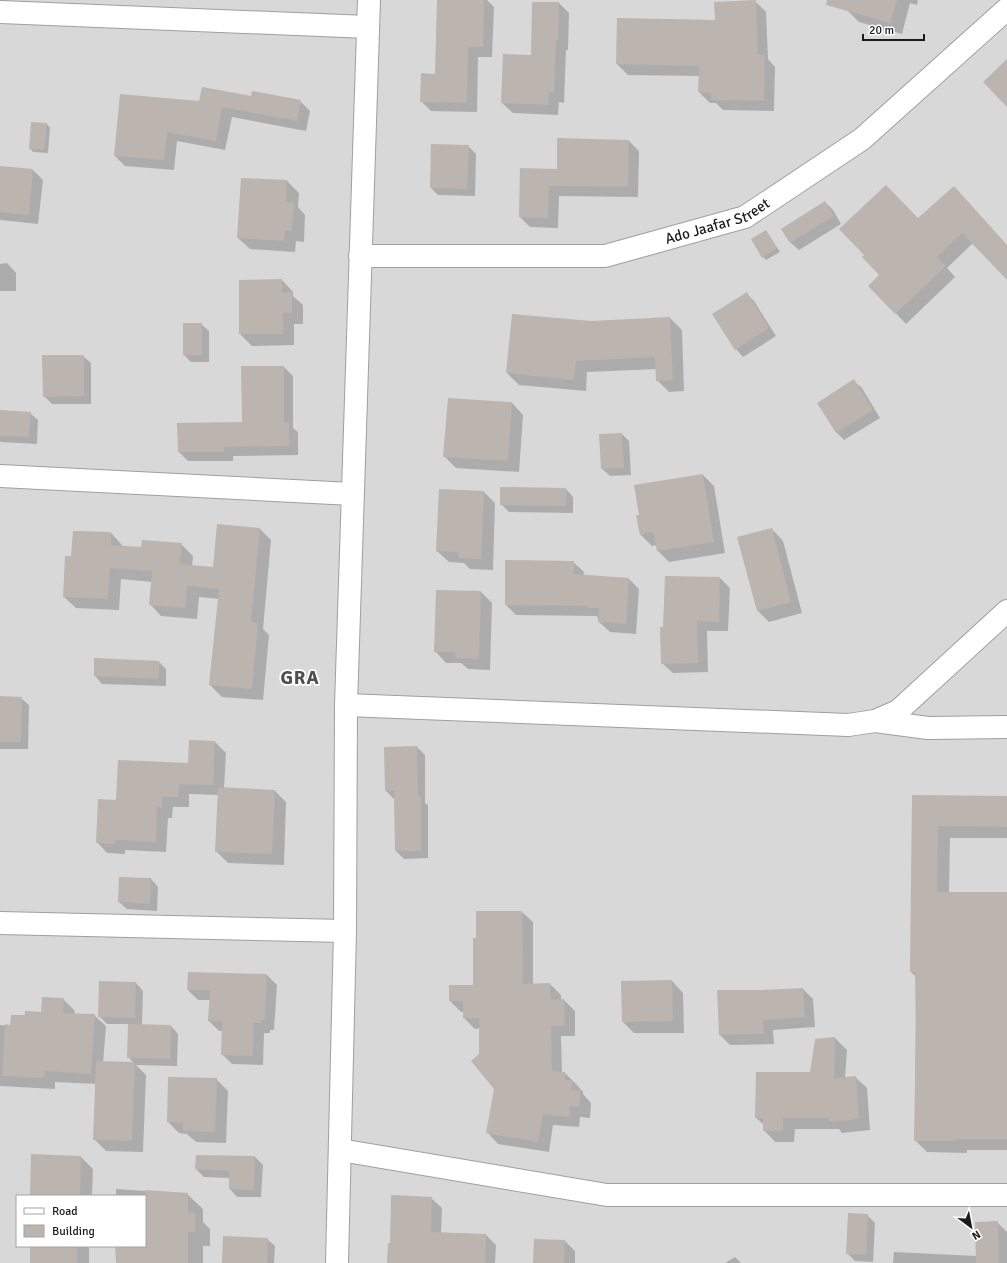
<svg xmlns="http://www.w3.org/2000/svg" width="1007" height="1263" viewBox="0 0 1007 1263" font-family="Signika,sans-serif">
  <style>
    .residential { fill: #d9d8d8; fill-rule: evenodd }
    .shadow { fill: #0003 }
    .building { fill: #bbb4af }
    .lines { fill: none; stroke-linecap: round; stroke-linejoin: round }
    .street-casing { stroke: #9f9f9f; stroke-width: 24 }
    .street { stroke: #fff; stroke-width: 22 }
    .labels { text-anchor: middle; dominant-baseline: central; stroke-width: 3.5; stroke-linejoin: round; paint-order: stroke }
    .street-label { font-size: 15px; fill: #1b1b1b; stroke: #fff }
    .district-label { font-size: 19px; font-weight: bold; letter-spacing: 1px; fill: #4e4e4e; stroke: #fff }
  </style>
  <rect width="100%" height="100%" fill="#ebe8e1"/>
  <path class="residential" d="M0,0H1007V1263H0ZM17,1196H145V1246H17Z"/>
  <path class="shadow" d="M438,0H487L494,7L492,57H478L477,112L431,111L421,101L436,75Z
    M850,0H918L917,5L910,3L902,34L859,22L847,10Z
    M755,1L766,12L768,59L775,67L774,111L723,110L716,103H710L699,92V76L628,75L617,64L716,21Z
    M559,3L569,13L568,50H566L564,103L559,102L558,115L513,113L502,103L532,56Z
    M251,98L300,101L310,111L306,131L232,117L225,150L177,141L174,170L125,166L115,156L200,102Z
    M47,124L50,128L48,153L33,152L30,148Z
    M629,141L639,151L638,197L559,196L558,228L530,227L520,217L521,169L558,170Z
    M468,146L476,154L475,196L438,195L431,188Z
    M0,167L33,170L43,180L38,224L0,220Z
    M242,179L287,181L299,193L298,207L305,215L304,242L296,241L295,252L250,249L238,238Z
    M825,202L833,210L841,224L799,250L791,243L783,229Z
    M918,220L1007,245V278L973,243L947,268L955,277L906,324L870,286L881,275Z
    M766,231L780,252L766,260L763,257Z
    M7,263L16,273V291H0V264Z
    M282,280L293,292V296L303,305V324H294V345L252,346L240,334Z
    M747,294L754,301L776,336L743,357L736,349Z
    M670,318L682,330L684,391L669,392L657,380V369L587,372L586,391L519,385L507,373L591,322Z
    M201,324L209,331V362H191L184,355Z
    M83,356L91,363V404H52L44,396Z
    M284,367L293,376V428L298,432V455L233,456V461H188L179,452L243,423Z
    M854,381L862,388L880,418L844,440L837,433L818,403Z
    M512,403L523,415L519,472L456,468L444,456Z
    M0,411L30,413L38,420L37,444L1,442L0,441Z
    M622,434L629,441L631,475L610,476L602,469Z
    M703,475L714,486L725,553L669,562L658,551L657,545L652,546L640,534V515Z
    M566,489L573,497V513L509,512L501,504Z
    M484,492L495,503L493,570L470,569L464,563L449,562L437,551Z
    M260,529L271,540L263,629L269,635L263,700L222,697L210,685L219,599L199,597L197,619L161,616L150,604L152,582L121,579L119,610L76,608L64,597L72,557L111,533L122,545V547L142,548L181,544L193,556L192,566L214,568Z
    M772,529L783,541L802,613L769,622L757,610Z
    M573,562L584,572L583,576L629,579L639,589L636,634L610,632L599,622L597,616L516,615L506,605Z
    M720,578L730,588L728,631H707L708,672L673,673L662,663Z
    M481,592L492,603L490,670L468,669L461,663H446L435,651Z
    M95,659L159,662L166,669V686L102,684L95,676Z
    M0,697L21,698L29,705L28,749H0Z
    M215,742L226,753L224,789L275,791L286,802L284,865L228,863L216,851L219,795L189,794V807H173L172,818H168L166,852L125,850V854L107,853L97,842L117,801L189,764Z
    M417,747L425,755V803L428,805V858L404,859L396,851V799H394L386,791L385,748Z
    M913,796L1007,797V838H950L949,893H1007V1150H967V1153L927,1152L915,1140L916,977L911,972Z
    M151,879L158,887L157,911L127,909L119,902Z
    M522,912L533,922V984H550L561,995V1001L564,1000L575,1011V1036H561L562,1073H565L576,1084L583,1092V1094L591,1103L590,1118L580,1117L579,1127L553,1125L549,1152L498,1144L488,1133L495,1089L480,1055V1028L475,1029L464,1018V1012H461L450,1001L474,986L477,939Z
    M267,975L277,985L274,1030H270V1033H264L263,1065L232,1064L222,1054L223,1031H219L209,1021L210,1000H198L188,990Z
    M672,981L683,993L684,1033H634L623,1022Z
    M136,983L143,991L142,1025L171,1026L178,1034L177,1066L136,1065L146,1075L143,1152L106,1151L94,1139L96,1084L55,1082V1089L0,1086V1025L11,1026L26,1016L42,1013L63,999L75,1011L74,1014L94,1015L106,1026L103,1063H134L128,1057L129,1024H107L99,1016Z
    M803,989L813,999L815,1027L773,1030L774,1044L730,1045L720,1035L763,991Z
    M835,1038L847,1050L845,1078L855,1077L867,1088L870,1130L842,1133L839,1129H795L794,1142H775L764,1130V1125L756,1118L811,1073L816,1040Z
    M216,1079L228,1091L226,1143L196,1142L187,1134L179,1133L168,1122Z
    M32,1155L81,1157L93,1169L92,1196H31Z
    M255,1157L263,1165L261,1197H237L230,1189V1178L204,1177L196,1169Z
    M116,1189L187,1194L203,1209V1222L210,1229V1246H203V1263H117L116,1246H145V1196H116Z
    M431,1198L442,1208L441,1233L486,1235L496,1245L495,1263H388L391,1244Z
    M867,1215L875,1223L873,1262L855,1261L847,1253Z
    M997,1222L1007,1232V1263H893L894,1252L977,1256Z
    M267,1239L275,1246L274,1263H223Z
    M565,1241L575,1251V1263H534Z
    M31,1246H86L89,1248V1263H31Z
    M735,1257L741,1263H725Z"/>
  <path class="building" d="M437,0H484L483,47H468L467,103L420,102L421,73L435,74Z
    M756,0L758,55H765L764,101L711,100V93L698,92L699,66L616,64L617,18L715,20L714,2Z
    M827,0H897L890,23L826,5Z
    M532,2H559L558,40H556L554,93L549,92L548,105L501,103L503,54L531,55Z
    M1007,59V107L983,82Z
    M202,87L251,96L252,91L301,100L297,121L222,107L216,141L167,132L164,160L114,156L120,94L199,101Z
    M31,122L47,123L44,150L29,149Z
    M557,138L629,140L628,187L549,186L548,218L519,217L520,168L557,169Z
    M431,144L469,145L467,189L430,188Z
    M0,166L33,169L29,215L0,212Z
    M241,178L287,180L286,202H294L292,231L285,230L284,241L237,238Z
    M886,185L918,218L954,186L1007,245V280L962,233L937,257L946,266L895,314L868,286L879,275L862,257L864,255L839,229Z
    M825,201L834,216L790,243L781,229Z
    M766,230L777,248L762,258L751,239Z
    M282,279V293L292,292V313H283V334H239V280Z
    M747,292L769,328L735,350L712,314Z
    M512,314L591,321L670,317L673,380L656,381L655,357L576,361L574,380L506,373Z
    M183,323H202V355H183Z
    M42,355H84V396L43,397Z
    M241,366H284V422H289V446L224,447V452H178L177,423L242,422Z
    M854,379L873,410L836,433L817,403Z
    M448,398L512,402L508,461L443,457Z
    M0,410L31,412L29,437L0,436Z
    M622,433L624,468L601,469L599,434Z
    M703,474L714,542L657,551L653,532L640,535L636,515H639L634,485Z
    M500,487L566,488V506L500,505Z
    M439,489L484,491L481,559L458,558V552L436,551Z
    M217,524L260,528L251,622L258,623L252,689L209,685L219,589L187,586L185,608L149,605L152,571L110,568L108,599L63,597L65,556H71L73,531L111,532V545L141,547L142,540L182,543L180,564L213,567Z
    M772,528L791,602L757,611L737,537Z
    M505,560L574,561V574L629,578L626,624L598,622L599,608H588V606L505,605Z
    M665,576L720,577L719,622L697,621L698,663L661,664L660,627H663Z
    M436,590L481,591L479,659L455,658V652H434Z
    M94,658L159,661V679L94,676Z
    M0,696L22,697L21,742H0Z
    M189,740L215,741L213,785L179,784L178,797H162V808L157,807L156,842L115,840V844L96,843L98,799L116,800L118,760L188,763Z
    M417,746L418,797H421V851H395L394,791H385L384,747Z
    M218,787L275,790L272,854L215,852Z
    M912,795L1007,796V827L938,826L937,892H1007V1139H955V1141H914L916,1025L915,972H910Z
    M119,877L151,878L150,904L118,902Z
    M476,911H522L523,984L550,983L551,1000L564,999L565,1026H551L552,1071L565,1072V1080H573L571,1090L581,1091L579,1107L570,1106L569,1117L543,1114L538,1142L486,1133L494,1089L471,1061L479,1054V1018H463V1001H449V985H473V938H476Z
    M188,972L267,974L265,1020H261V1023H254L253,1056L221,1055L222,1021H208L210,990H187Z
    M672,980L673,1021L622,1022L621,981Z
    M99,981L136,982L135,1018L98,1017Z
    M803,988L805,1017L763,1020L764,1034L719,1035L717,990H762Z
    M42,997L64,998L63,1013L95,1014L91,1074L45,1071L44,1078L2,1076L5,1024L10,1025L11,1015H25V1011L41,1012Z
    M128,1024L171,1025L170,1059L127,1058Z
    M835,1037L834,1078L856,1076L859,1119L830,1122L829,1118H783V1131H763V1118H755L756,1072H810L815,1039Z
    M96,1061L135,1062L132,1141L93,1140Z
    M168,1077L217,1078L215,1132L183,1131V1123L167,1122Z
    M31,1154L81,1156L80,1196H30Z
    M196,1155L255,1156L254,1190L229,1189V1171L195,1169Z
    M145,1190L188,1193V1213H195V1232H188V1263H116L115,1246H145Z
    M391,1195L432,1197L431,1232L486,1234L485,1263H387L388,1243H390Z
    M848,1213L868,1214L866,1255L846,1254Z
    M998,1221L999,1263H976L975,1222Z
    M223,1236L268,1238L267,1263H222Z
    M534,1239L565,1240L564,1263H533Z
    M30,1246H77V1263H30Z"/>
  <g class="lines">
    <g class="street-casing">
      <g id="street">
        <path d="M0,12L368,27"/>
        <path id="s1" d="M360,256H605L745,217L862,139L1007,9"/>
        <path d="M0,476L352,494"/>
        <path d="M346,705L848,725L875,721L898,711L1007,611"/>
        <path d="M875,721L928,728L1007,727"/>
        <path d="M0,923L345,931"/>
        <path d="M340,1150L607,1195H1007"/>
        <path d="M337,1263L345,931L346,705L369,0"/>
      </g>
    </g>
    <use href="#street" class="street"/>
  </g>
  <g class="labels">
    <g class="street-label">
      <text stroke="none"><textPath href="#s1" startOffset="363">Ado Jaafar Street</textPath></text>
    </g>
    <g class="district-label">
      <text x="300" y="678">GRA</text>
    </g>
  </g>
  <rect x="16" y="1195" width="130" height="52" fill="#ffffff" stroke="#a4a4a4"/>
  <rect x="24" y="1208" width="20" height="6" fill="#ffffff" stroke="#a4a4a4"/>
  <text x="52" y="1215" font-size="12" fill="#1b1b1b">Road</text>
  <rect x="24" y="1225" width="20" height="12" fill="#bbb4af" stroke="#a4a4a4"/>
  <text x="52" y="1235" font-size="12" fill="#1b1b1b">Building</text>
  <g transform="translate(971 1227) rotate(148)" stroke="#ffffff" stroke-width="3" paint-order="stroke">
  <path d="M0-3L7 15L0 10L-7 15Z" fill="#1b1b1b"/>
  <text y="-6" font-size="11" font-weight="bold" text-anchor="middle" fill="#1b1b1b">N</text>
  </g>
  <path d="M863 34v6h61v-6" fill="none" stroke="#1b1b1b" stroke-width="2"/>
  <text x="869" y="34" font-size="12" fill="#1b1b1b" stroke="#ffffff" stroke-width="3" paint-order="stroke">20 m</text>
</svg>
